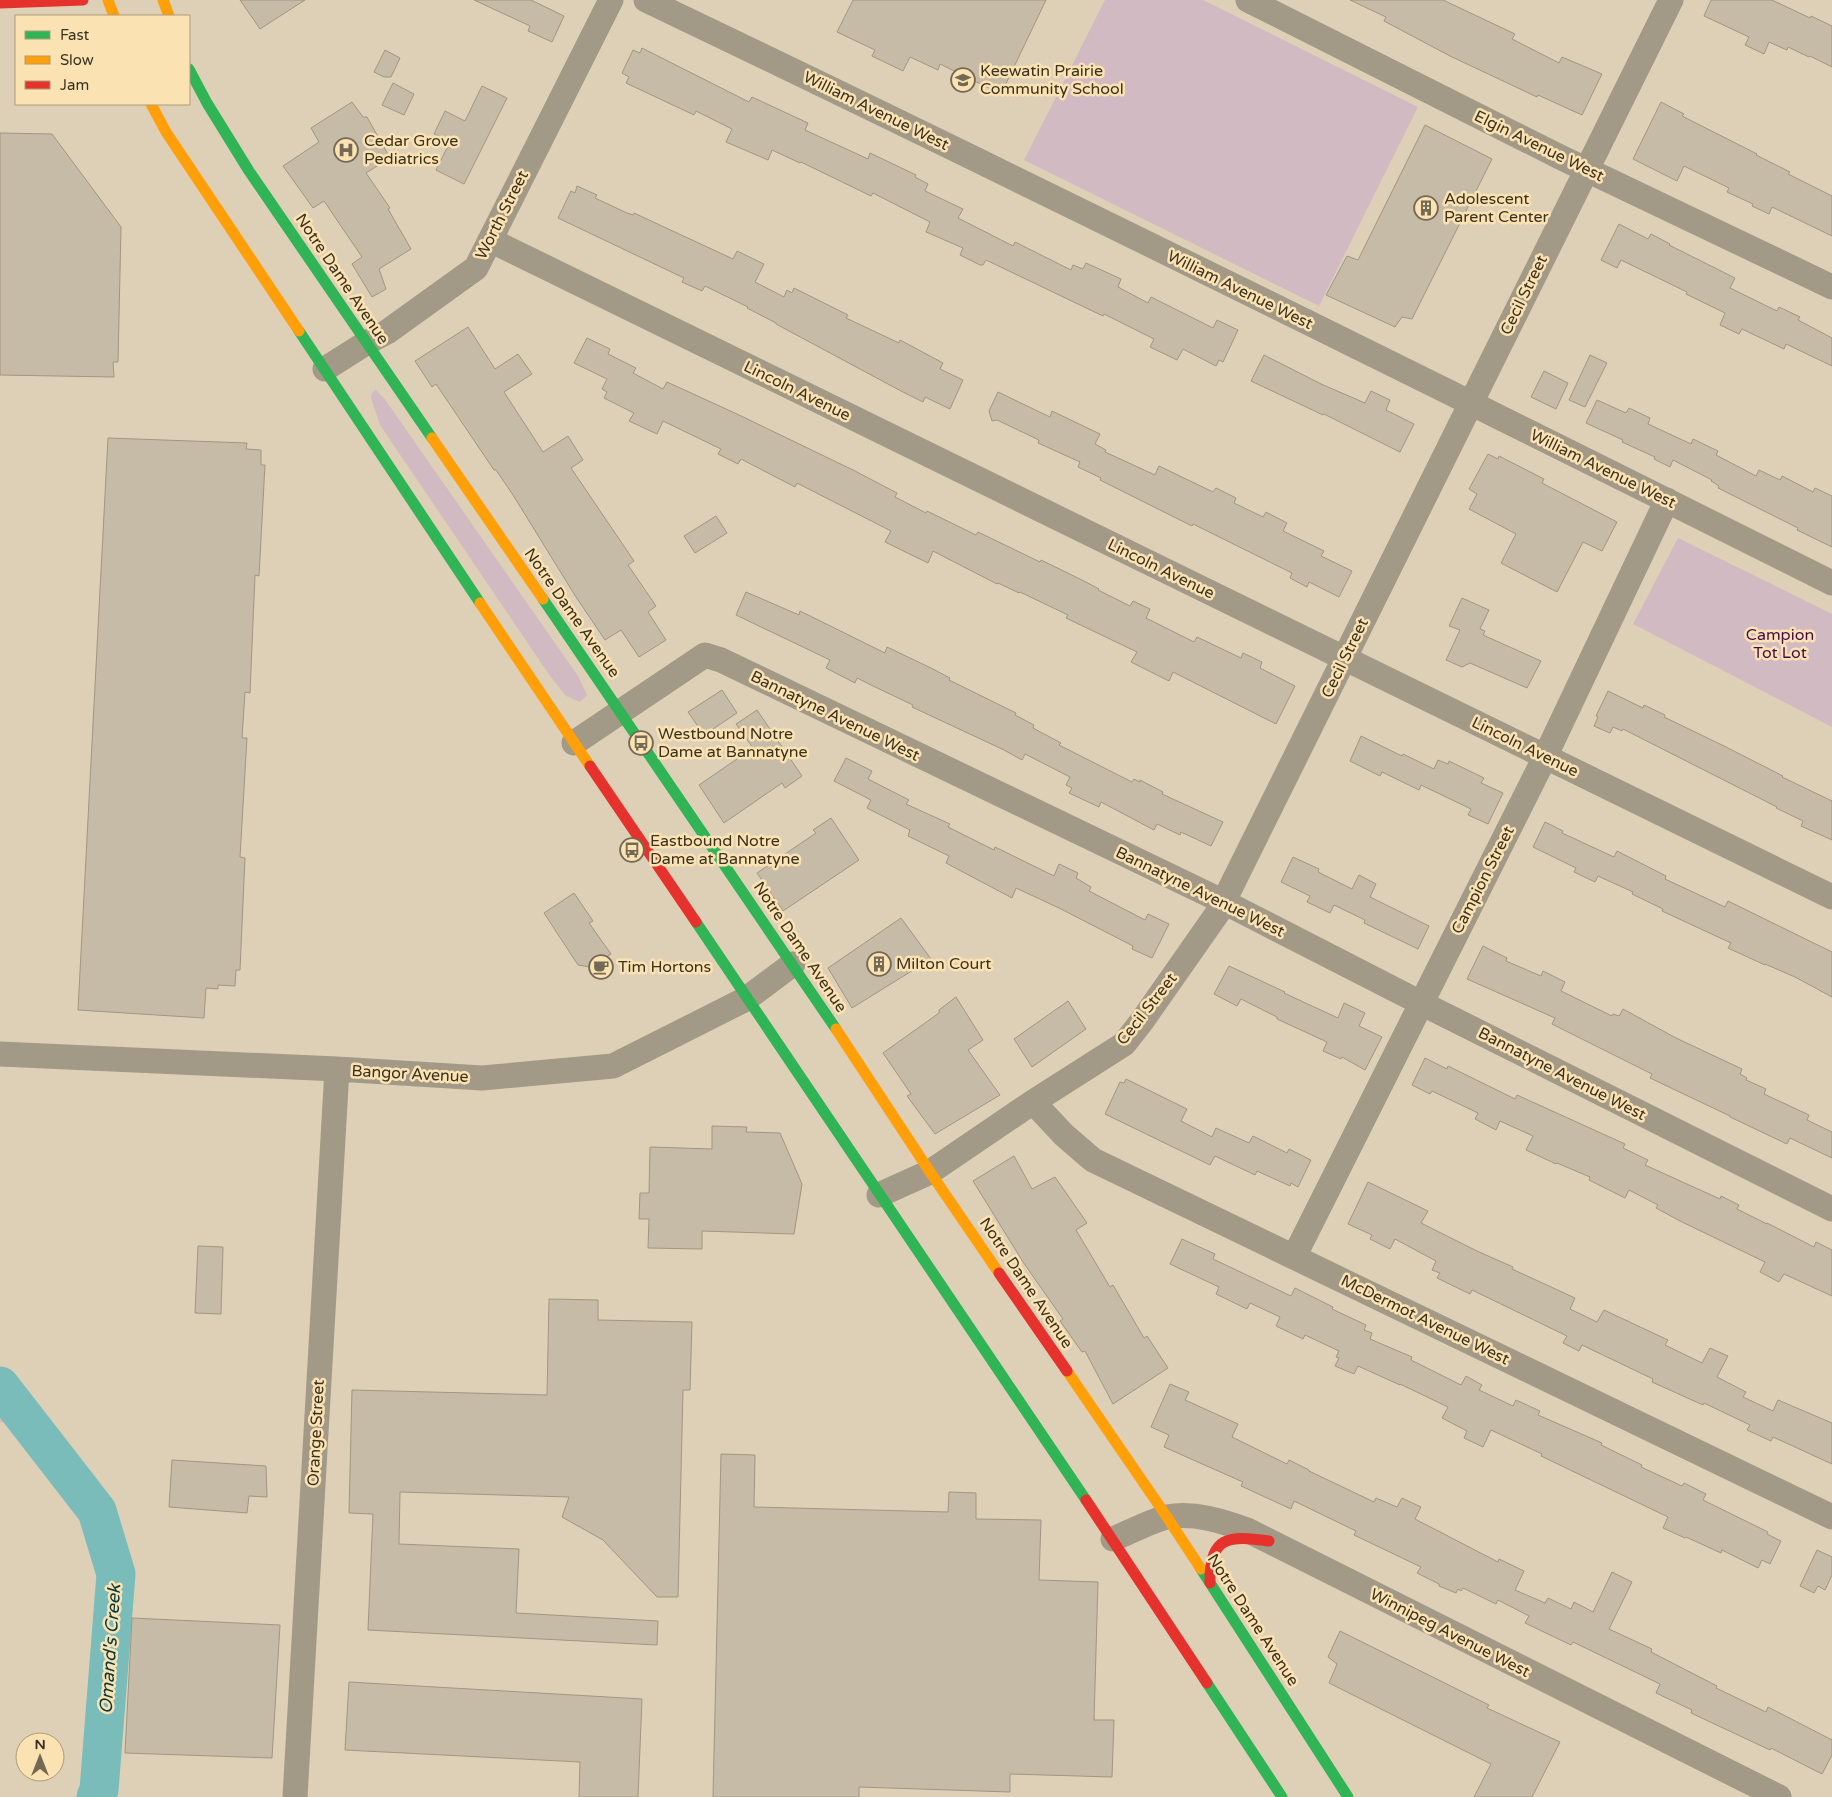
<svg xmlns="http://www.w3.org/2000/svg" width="1832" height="1797" viewBox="0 0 1832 1797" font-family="'Varela Round',sans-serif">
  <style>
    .green { fill: #d2bac2 }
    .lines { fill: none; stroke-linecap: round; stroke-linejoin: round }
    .river { stroke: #7abcba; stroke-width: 39 }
    .building { fill: #c6bba6; stroke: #a19682 }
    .street { stroke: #a29987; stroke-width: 25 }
    .fast { stroke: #30b455; stroke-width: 11 }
    .slow { stroke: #ff9f0a; stroke-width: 11 }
    .jam { stroke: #e5322d; stroke-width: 11 }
    .labels { text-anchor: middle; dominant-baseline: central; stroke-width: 5; stroke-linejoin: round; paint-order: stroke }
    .poi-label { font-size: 16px; fill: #3b311f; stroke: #fbe2b3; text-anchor: start }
    .street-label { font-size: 16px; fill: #3b311f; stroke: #fbe2b3 }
    .park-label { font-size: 16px; fill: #460a4e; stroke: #fbe2b3 }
    .water-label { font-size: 18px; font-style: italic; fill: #07383b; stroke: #fbe2b3 }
  </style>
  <rect width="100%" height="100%" fill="#ded0b6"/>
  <path class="green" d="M1105,0H1203L1418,107L1319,306L1024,160Z
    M376,390L384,398L578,676L587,695L580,702L566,696L550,676L380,425L371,398L372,393Z
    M1678,538L1832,614V727L1633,624Z
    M0,1394L28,1424L0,1422Z"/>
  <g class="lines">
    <path class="river" d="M0,1386L97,1511L116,1574L99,1790L96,1797"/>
  </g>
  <path class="building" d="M240,0H305L260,29Z
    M474,0H531L564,16L552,42L528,31L530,26Z
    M853,0H1046L1001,94L940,64L938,70L910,57L903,71L872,56L875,50L837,32Z
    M1350,0H1443L1515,34L1512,39L1559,63L1562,57L1602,74L1582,115L1538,95L1537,97L1450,56L1384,21L1386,17Z
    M1711,0H1772L1810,18L1811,16L1832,26V67L1810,56L1809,57L1788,47L1787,50L1769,42L1764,54L1745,45L1749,37L1704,16Z
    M642,48L749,102L752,97L808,123L805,130L868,159L870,153L916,175L915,177L928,184L925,191L963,209L958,218L1013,246L1015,242L1071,270L1073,265L1083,269L1086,263L1121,279L1118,287L1148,303L1151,297L1213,328L1217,320L1238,330L1223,362L1219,360L1216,366L1183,349L1177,360L1150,347L1154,339L1104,314L1103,316L1080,305L986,260L983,265H980L960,255L963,248L926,232L930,222L873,193L871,196L801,162L800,163L772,150L768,160L726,142L732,129L696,111L694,115L626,83L629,77L622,73L633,50L640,53Z
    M385,50L400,58L391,77H384L374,72Z
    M393,83L414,94L404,115L382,105Z
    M482,86L507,98L464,184L436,170L450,142L434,134L445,111L465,121Z
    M352,102L363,117H367L390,158L366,173L390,208L388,209L411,249L379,269L386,289L372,297L352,264L362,257L324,201L313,208L283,166L319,142L311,128Z
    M1661,102L1684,114L1682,116L1757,154L1756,155L1790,172L1788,174L1832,196V236L1772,207L1769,214L1752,206L1753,204L1727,192L1729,188L1684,166L1677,181L1633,159Z
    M1425,125L1492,159L1412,319L1402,317L1395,327L1326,295L1347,256L1358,260Z
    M0,133L52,134L121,227L118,362H113L114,377L0,375Z
    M577,186L597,195L595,198L627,213L633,215L634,213L733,259L737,251L764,264L755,282L784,297L787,290L792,293L794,288L848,315L846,318L899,343L900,340L943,363L940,369L963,380L950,409L925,397L923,402L901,391L776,324V323L747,308L748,307L705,286L702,291L682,282L684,278L558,218L571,191L575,193Z
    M1619,224L1648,239L1651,234L1670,244L1669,245L1735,278L1730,288L1777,311L1779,307L1800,317L1798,320L1832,338V366L1786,344L1784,349L1742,329L1739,334L1720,325L1725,313L1686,294L1687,292L1621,260L1617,268L1601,260Z
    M468,327L495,369L518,354L532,374L504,392L543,452L568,436L583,460L571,468L634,561L628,565L656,606L648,612L666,640L639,657L621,630L605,640L576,597L513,495L496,470H494L436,384L432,387L415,361Z
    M587,338L610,349L608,354L636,368L633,373L663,389L667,382L737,414L853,470L897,493L895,497L926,513L927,511L976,535L978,532L1040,562L1041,560L1082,580L1099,589L1098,590L1130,606L1133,601L1150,609L1146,618L1194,642L1197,637L1241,658L1243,653L1262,662L1260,668L1295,686L1276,724L1173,672L1169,681L1131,662L1137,652L1066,618L1068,615L1020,592L1019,593L998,583L997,584L933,551L928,563L885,542L891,531L797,483L795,487L741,459L738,464L718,454L721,449L663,421L657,434L629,421L634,413L604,398L607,392L602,389L607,379L574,363Z
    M1264,355L1321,384L1365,403L1371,391L1390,400L1386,410L1414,424L1400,452L1324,414L1323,415L1251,381Z
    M1590,355L1607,363L1585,407L1569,400Z
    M1544,371L1568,383L1556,409L1531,397Z
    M998,392L1050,417L1052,411L1100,434L1095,444L1106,450L1105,452L1155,475L1159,466L1213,492L1216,488L1236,498L1234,503L1263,517L1266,512L1287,523L1283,531L1324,551L1321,556L1352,571L1339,597L1309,582L1307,587L1290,578L1292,573L1193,524L1192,526L1100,480L1101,478L1078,467L1080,462L1038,443L1039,440L997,420L992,421L989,411Z
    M1597,400L1626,413L1629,408L1650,418L1648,424L1691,444L1693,439L1718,451L1716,455L1756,476L1759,470L1780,480L1782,476L1813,492L1815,488L1832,496V547L1797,530L1798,528L1718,488L1719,486L1711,481L1712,480L1673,460L1670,467L1654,459L1655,457L1622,442L1623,440L1586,423Z
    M108,438L247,443L246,449L261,450V465H265L259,576L255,575L250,693L245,692L242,738H247L240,857L245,858L240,970H236L235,986L218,985V989L206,988L204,1018L78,1010Z
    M1488,454L1498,459L1499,456L1544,479L1542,483L1617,522L1602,551L1583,542L1557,592L1501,563L1516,534L1469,509L1477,494L1469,489Z
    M716,516L727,533L695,553L684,536Z
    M746,592L799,615L800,611L885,653L887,647L931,668L950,678L949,680L1016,713L1015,715L1034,725L1033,728L1061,743L1059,745L1132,782L1134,779L1140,782V780L1163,792L1162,794L1223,822L1211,846L1181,832L1180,835L1157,824L1154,830L1101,802L1099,807L1069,793L1072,788L1066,785L1070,777L1025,754L1022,760L1004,750L912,707L913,705L873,686L857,678L855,683L826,668L830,660L736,615Z
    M1462,598L1489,610L1480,629L1485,631L1483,635L1541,661L1527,688L1470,663L1462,667L1446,660L1460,630L1449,626Z
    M722,690L737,713L704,735L688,712Z
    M1608,691L1643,708L1644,705L1665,715L1664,717L1724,746L1783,776L1782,777L1832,801V840L1801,826L1803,821L1776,808L1777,807L1623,729L1622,731L1613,727L1610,733L1594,726L1598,717L1596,716Z
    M757,710L802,776L785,788L782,783L724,823L699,785L753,748L736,724Z
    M1361,736L1402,756L1403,754L1434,769L1438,760L1448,764L1449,761L1484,778L1481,783L1503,793L1488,824L1468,815L1471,809L1421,785L1419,790L1382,772L1380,776L1350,761Z
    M846,758L872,771L868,779L909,800L906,804L950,824L948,827L994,850L995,847L1054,876L1059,864L1078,873L1076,878L1091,887L1089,891L1145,920L1148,914L1169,924L1152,958L1132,949L1133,946L1061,909L1016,888L1012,898L946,863L949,856L908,836L910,830L867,808L871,800L834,781Z
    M831,818L859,860L783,911L757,873L816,833L813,830Z
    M1545,822L1563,831L1562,833L1614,857L1617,851L1666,876L1665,879L1725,907L1728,901L1832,952V997L1795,977L1765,964V965L1728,948L1731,943L1662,911L1663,909L1632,894L1633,892L1598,876L1595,882L1574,872L1576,868L1533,847Z
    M1293,857L1319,869L1318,872L1352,889L1359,875L1376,884L1370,897L1429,926L1418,949L1364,923L1365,920L1334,905L1330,913L1307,902L1310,896L1281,882Z
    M574,893L593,921L589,923L611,954L590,967L578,965L544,913Z
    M901,918L931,959L852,1008L828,968Z
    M1483,946L1507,958L1506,961L1541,976L1543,971L1565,982L1561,991L1612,1016L1613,1014L1619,1016L1623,1009L1676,1038L1742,1069L1740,1074L1747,1078L1746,1080L1766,1089L1764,1094L1809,1115L1807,1120L1832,1132V1158L1790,1138L1787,1144L1730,1117V1116L1650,1078L1652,1074L1552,1024L1555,1018L1467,979Z
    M1229,966L1285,992L1284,993L1338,1018L1344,1003L1365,1013L1359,1026L1382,1037L1365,1070L1342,1057L1341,1059L1323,1051L1327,1042L1277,1019V1017L1241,999L1237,1006L1214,994Z
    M956,997L983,1040L968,1050L1000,1095L935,1134L907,1096L911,1094L883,1053L939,1013V1010Z
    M1068,1001L1086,1029L1032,1067L1014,1039Z
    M1425,1058L1447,1069L1448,1066L1515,1099L1517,1095L1625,1144L1623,1148L1648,1160L1645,1165L1720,1199L1721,1196L1739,1205L1737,1209L1767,1224V1223L1814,1247L1816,1242L1832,1250V1296L1784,1274L1779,1282L1760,1272L1765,1262L1680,1221L1656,1208L1658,1205L1629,1190L1625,1198L1589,1180L1590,1177L1557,1163L1556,1164L1526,1150L1533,1136L1500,1121L1496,1130L1475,1119L1478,1113L1432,1091L1430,1094L1412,1085Z
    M1126,1079L1187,1109L1181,1121L1212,1137L1216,1128L1249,1143L1253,1136L1287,1153L1289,1149L1311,1160L1298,1187L1291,1183L1290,1186L1257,1171L1255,1175L1215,1156L1210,1165L1105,1114L1120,1082L1124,1083Z
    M712,1126L747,1127L746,1132L780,1133L802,1184L794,1234L702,1231V1249L648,1248L649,1219H639L640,1193H649L650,1147L712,1149Z
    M1014,1156L1032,1189L1055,1177L1087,1223L1076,1230L1110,1287L1113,1285L1144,1338L1147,1336L1168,1368L1113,1404L1085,1351L1082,1352L1060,1321L1063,1319L1023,1262L973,1181Z
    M1368,1182L1428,1211L1421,1223L1477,1251L1513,1267L1512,1269L1575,1298L1570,1309L1597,1322L1604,1310L1668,1340L1665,1345L1702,1363L1710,1348L1728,1356L1717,1377L1746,1392L1743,1397L1773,1411L1778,1400L1832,1423V1464L1773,1437L1771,1441L1747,1430L1750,1425L1704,1403L1703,1405L1652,1382L1653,1379L1582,1345L1579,1351L1563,1343L1567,1336L1472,1290L1470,1294L1437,1278L1440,1273L1432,1270L1436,1261L1395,1239L1390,1249L1370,1239L1372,1235L1348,1224Z
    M1182,1239L1215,1254L1213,1259L1291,1296L1295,1288L1333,1307L1332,1309L1366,1325L1364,1330L1372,1333L1370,1339L1412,1357L1411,1360L1461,1385L1466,1376L1482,1385L1479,1390L1513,1406L1516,1400L1540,1411L1538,1415L1602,1443L1601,1445L1642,1465L1641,1467L1682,1486L1684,1483L1706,1494L1703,1500L1768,1532L1767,1534L1781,1541L1770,1564L1762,1560L1758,1568L1722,1550L1721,1553L1686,1537L1685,1538L1663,1528L1668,1517L1541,1456L1542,1454L1491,1430L1483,1447L1464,1438L1467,1431L1442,1418L1448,1407L1400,1384V1385L1358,1366L1354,1374L1335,1366L1339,1358L1336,1357L1339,1351L1305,1335L1303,1339L1276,1326L1280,1317L1250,1303L1247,1309L1216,1294L1219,1287L1170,1264Z
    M198,1246L223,1247L221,1314L195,1313Z
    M549,1299L598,1300V1320L692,1322L690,1390H683L678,1597H657L603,1540L562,1517L569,1497L400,1492L399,1544L519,1549L516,1613L658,1621L657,1645L368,1630L373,1514L349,1513L352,1390L547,1395Z
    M1170,1384L1189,1392L1185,1400L1238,1424L1232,1437L1287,1464L1289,1460L1309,1470V1471L1374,1502L1376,1498L1397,1507L1402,1498L1421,1507L1415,1519L1498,1562L1499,1559L1524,1571L1515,1590L1545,1603L1548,1598L1571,1609L1574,1602L1593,1612L1612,1572L1632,1582L1609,1629L1652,1649L1651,1652L1717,1686L1716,1688L1766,1712L1768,1707L1832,1740V1755L1822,1774L1771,1748L1770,1750L1691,1713L1692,1710L1656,1693L1660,1684L1573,1642L1571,1645L1525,1623L1529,1616L1498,1600L1496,1604L1463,1588L1461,1591L1458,1589L1456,1593L1439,1586V1584L1417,1573L1421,1567L1354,1535L1356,1531L1294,1501L1291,1509L1241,1486L1243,1482L1164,1447L1169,1435L1151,1427Z
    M721,1454L755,1455L754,1507L948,1512L949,1492L976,1493V1519L1041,1520L1039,1580L1098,1582L1094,1720H1114L1112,1777L1010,1774V1792L859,1787V1797H713Z
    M172,1460L266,1466L267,1497L249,1496L247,1513L169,1507Z
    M1817,1550L1832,1557V1575L1825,1590L1818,1586L1814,1593L1800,1586Z
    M132,1618L280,1625L272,1758L125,1753Z
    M1340,1631L1489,1705L1487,1708L1560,1742L1532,1797H1474L1491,1764L1329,1683L1337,1664L1328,1657Z
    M349,1682L642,1699L638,1797H579L580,1762L345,1750Z"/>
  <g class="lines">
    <path class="street" d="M646,0C1043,190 1438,386 1832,583
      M1248,0L1562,158L1832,287
      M490,240L1832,897
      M325,369L366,343L387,332L476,268L611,0
      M574,743L705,655L721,660L1224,902L1421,1003L1832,1209
      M0,1054L337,1069L482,1078L613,1066L746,999L793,964
      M1033,1102L1064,1135L1093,1160L1832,1517
      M879,1195L930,1172L1033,1102L1124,1044L1142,1021L1219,911L1671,0
      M1294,1257L1545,757L1667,500
      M1113,1539C1128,1533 1153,1520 1167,1517C1194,1512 1222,1521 1247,1530L1779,1797
      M295,1797L337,1069"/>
    <path class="fast" d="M189,69L207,103L249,171L432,438
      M299,331L480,603
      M543,599L836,1029
      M696,922L1086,1500
      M1201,1569L1348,1797
      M1207,1683L1282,1797"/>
    <path class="slow" d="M108,0L114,16
      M163,0L169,16
      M151,104L166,132L299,331
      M432,438L543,599
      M480,603L590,766
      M836,1029L930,1172L999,1273
      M1067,1371L1167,1517L1201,1569"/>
    <path class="jam" d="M0,3L83,0
      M590,766L696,922
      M999,1273L1067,1371
      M1086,1500L1207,1683
      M1210,1583C1209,1536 1229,1535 1269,1541"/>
  </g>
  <defs>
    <g id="school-ring" transform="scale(1.25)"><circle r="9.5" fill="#fbe2b3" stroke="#746954" stroke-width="1.5"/><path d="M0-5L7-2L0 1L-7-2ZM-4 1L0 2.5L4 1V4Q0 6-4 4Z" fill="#746954"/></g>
    <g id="hospital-ring" transform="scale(1.25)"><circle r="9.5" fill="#fbe2b3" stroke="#746954" stroke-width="1.5"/><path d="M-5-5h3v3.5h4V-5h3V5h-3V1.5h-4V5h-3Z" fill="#746954"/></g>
    <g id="building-ring" transform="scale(1.25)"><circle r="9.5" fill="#fbe2b3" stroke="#746954" stroke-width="1.5"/><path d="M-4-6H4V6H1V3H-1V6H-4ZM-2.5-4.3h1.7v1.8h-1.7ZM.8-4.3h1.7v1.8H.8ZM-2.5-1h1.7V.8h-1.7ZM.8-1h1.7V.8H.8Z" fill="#746954"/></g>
    <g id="bus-ring" transform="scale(1.25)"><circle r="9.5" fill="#fbe2b3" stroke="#746954" stroke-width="1.5"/><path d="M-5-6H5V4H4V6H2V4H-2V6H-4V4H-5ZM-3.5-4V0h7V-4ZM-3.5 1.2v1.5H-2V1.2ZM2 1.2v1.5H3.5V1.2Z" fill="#746954"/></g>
    <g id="cafe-ring" transform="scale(1.25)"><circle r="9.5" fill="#fbe2b3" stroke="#746954" stroke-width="1.5"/><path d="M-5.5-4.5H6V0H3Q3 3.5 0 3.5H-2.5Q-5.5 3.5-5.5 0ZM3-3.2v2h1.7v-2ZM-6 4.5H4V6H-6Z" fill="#746954"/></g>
  </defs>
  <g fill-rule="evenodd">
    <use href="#school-ring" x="963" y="80"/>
    <use href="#hospital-ring" x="346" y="150"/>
    <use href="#building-ring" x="1426" y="208"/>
    <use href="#bus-ring" x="641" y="743"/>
    <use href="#bus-ring" x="632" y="850"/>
    <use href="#building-ring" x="879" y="964"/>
    <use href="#cafe-ring" x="601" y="967"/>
  </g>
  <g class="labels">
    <g class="poi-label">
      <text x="980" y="71">Keewatin Prairie<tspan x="980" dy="18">Community School</tspan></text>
      <text x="364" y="141">Cedar Grove<tspan x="364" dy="18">Pediatrics</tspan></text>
      <text x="1444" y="199">Adolescent<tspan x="1444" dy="18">Parent Center</tspan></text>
      <text x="658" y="734">Westbound Notre<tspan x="658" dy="18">Dame at Bannatyne</tspan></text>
      <text x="650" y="841">Eastbound Notre<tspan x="650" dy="18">Dame at Bannatyne</tspan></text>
      <text x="896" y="964">Milton Court</text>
      <text x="618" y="967">Tim Hortons</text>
    </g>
    <g class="street-label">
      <text transform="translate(876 111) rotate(26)">William Avenue West</text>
      <text transform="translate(1539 146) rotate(26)">Elgin Avenue West</text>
      <text transform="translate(502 215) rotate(-63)">Worth Street</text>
      <text transform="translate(342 279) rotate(56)">Notre Dame Avenue</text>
      <text transform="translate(1240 290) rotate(26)">William Avenue West</text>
      <text transform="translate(1524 295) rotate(-64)">Cecil Street</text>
      <text transform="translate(797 391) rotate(26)">Lincoln Avenue</text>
      <text transform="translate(1603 469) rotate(26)">William Avenue West</text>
      <text transform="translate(1161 569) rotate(26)">Lincoln Avenue</text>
      <text transform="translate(572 613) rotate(55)">Notre Dame Avenue</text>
      <text transform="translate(1345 658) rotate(-64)">Cecil Street</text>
      <text transform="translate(835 716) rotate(26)">Bannatyne Avenue West</text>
      <text transform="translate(1525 747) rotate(26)">Lincoln Avenue</text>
      <text transform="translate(1483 880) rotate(-63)">Campion Street</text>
      <text transform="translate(1200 892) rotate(26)">Bannatyne Avenue West</text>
      <text transform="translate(800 947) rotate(56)">Notre Dame Avenue</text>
      <text transform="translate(1147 1009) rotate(-52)">Cecil Street</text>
      <text transform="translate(410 1074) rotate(3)">Bangor Avenue</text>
      <text transform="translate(1562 1074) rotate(27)">Bannatyne Avenue West</text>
      <text transform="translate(1026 1283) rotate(56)">Notre Dame Avenue</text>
      <text transform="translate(1425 1320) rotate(26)">McDermot Avenue West</text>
      <text transform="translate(316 1433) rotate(-87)">Orange Street</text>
      <text transform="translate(1253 1620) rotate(57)">Notre Dame Avenue</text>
      <text transform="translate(1450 1633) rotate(27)">Winnipeg Avenue West</text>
    </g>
    <g class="park-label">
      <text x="1780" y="635">Campion<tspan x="1780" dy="18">Tot Lot</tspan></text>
    </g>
    <g class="water-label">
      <text transform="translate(110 1649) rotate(-86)">Omand's Creek</text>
    </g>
  </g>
  <rect x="15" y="15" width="175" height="90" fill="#fbe2b3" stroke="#ae9b78"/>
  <rect x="25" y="31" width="25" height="8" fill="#30b455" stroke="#ae9b78"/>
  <text x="60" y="40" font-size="15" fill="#3b311f">Fast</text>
  <rect x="25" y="56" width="25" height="8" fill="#ff9f0a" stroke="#ae9b78"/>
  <text x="60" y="65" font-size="15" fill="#3b311f">Slow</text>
  <rect x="25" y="81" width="25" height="8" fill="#e5322d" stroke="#ae9b78"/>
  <text x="60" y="90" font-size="15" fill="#3b311f">Jam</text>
  <g transform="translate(40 1757)"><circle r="24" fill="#fbe2b3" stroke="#ae9b78"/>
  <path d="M0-4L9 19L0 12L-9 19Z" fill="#746954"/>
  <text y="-8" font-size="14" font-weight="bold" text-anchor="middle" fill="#3b311f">N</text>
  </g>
</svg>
